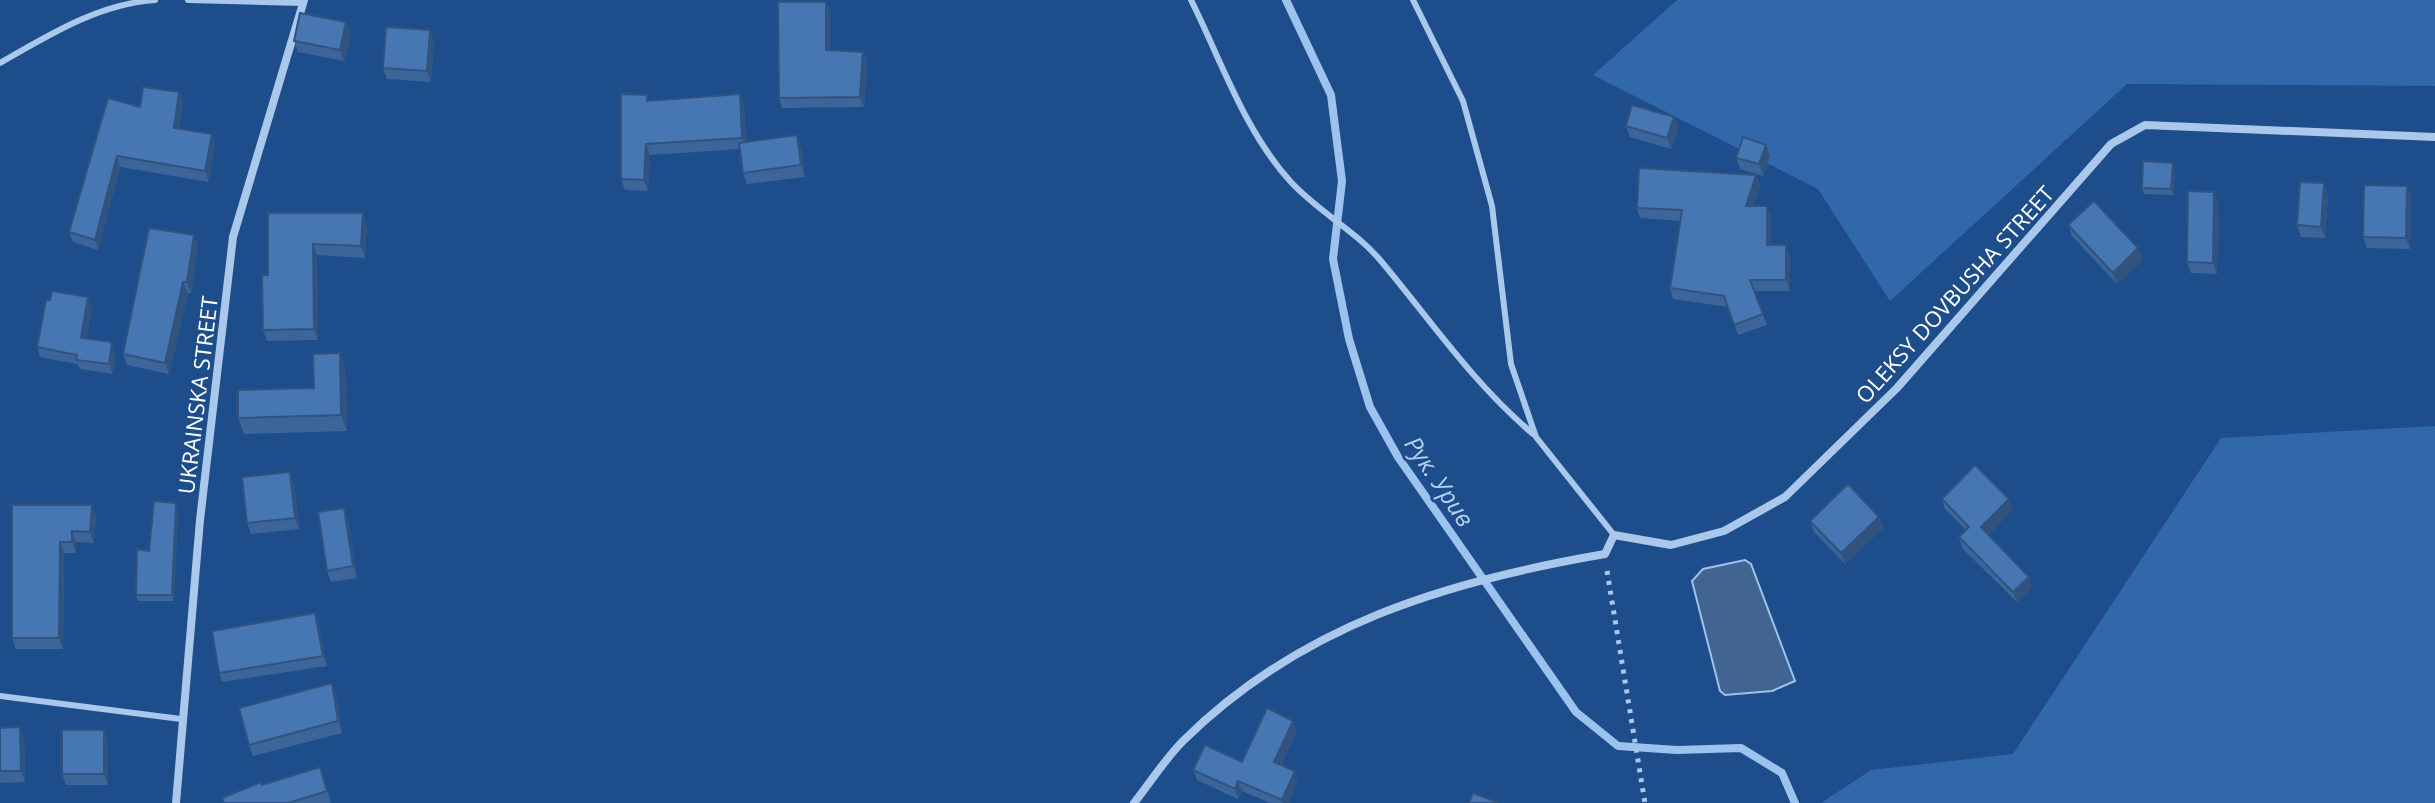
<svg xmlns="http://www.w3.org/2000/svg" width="2435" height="803" viewBox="0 0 2435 803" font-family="'Open Sans',sans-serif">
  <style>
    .green { fill: #3168a9 }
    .water { fill: #416490; stroke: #9cc3ee; stroke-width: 2 }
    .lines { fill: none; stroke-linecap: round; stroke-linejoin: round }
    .stream { stroke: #9cc3ee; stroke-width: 8 }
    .path { stroke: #a9c8ec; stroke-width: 5; stroke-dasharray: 4 6; stroke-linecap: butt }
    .lane { stroke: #a9c8ec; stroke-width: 6 }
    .street { stroke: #a9c8ec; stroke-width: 8 }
    .wall { fill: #3c669a }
    .shaded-wall { fill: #31537d }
    .building { fill: #4677b3; stroke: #31537d; stroke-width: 2 }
    .labels { text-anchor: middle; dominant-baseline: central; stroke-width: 6; stroke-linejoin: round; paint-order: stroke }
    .street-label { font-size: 22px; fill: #fff; stroke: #1d4e8b }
    .water-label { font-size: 24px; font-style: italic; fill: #b5d2f3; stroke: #1d4e8b }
  </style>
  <rect width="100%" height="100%" fill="#1d4e8b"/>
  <path class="green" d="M1677,0H2435V86L2127,84L1890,301L1818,189L1593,75Z
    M2435,426V803H1821L1871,770L2013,754L2221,438Z"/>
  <path class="water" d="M1745,560L1751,564L1795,681L1772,691L1725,695L1720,691L1692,581L1703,569Z"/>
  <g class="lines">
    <path class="stream" d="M1286,0L1331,95L1342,181L1333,259L1349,339L1370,407L1398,457L1576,712L1618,746L1677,750L1741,748L1782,773L1795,803"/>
    <path class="path" d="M1607,571L1645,803"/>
    <path class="lane" d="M188,0L303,3
      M1191,0C1221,60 1244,130 1290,181C1317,211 1355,230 1381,261C1432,322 1472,382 1533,434
      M1413,0L1463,101L1492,206L1511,364L1536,437L1614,535
      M0,63C49,35 98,4 155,0
      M0,696L181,719"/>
    <path class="street" d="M176,803L200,520L233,237L304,0
      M1134,803C1150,783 1165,759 1183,741C1300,625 1447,581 1605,554L1614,535L1671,545L1724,531L1785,497L1897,388L2111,144L2145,125L2435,137"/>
  </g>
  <path class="wall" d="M826,2L830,12V50L863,52L867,62L864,107L782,108L779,98Z
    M351,33L344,61L298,52L294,41Z
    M434,41L431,82L387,79L383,68Z
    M179,92L183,102L179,129L212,134L215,145L209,182L120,167L98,250L73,242L69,232L140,107Z
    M649,100L744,105L746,142L801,147L805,177L747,184L743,173L740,149L650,155L648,191L625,190L621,179Z
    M1674,117L1678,128L1671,149L1630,137L1626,126Z
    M1770,156L1763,176L1740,169L1736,158Z
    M2175,169L2174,195L2144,194L2142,188Z
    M1756,175L1760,186L1753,206H1767L1771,217V245L1790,256V291H1754L1767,325L1738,335L1728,307L1673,299L1670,288L1680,221L1640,218L1637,208Z
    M2407,186L2411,197L2410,249L2367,248L2363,237Z
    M2214,192L2218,203L2217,274L2191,273L2187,262Z
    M2328,195L2325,238L2301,237L2297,225Z
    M268,213L367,224L365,258L317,255L318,340L267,341L263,330L268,275Z
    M2068,225L2138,248L2143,260L2117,284L2072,236Z
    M198,246L191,293H188L169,374L127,365L123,354Z
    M92,307L86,339L115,352L113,374L80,369L77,364L40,357L37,347Z
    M340,353L345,369L347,431L244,434L238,418L314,388Z
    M294,483L299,529L251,534L247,523Z
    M1942,499L2013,509L1988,535L2032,587L2017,602L1962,548L1959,537L1966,530L1945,509Z
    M12,505L96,515L94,543L76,542V553H64L63,649H16L12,638Z
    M178,509L174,601H138L136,595L149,551Z
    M1879,517L1883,528L1845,564L1814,532L1810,521Z
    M348,519L357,578L331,582L327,571Z
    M315,613L318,623L327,666L222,682L219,673Z
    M332,683L336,694L342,733L253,756L249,745Z
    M0,728L24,738L25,782L0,783Z
    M1297,731L1281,765L1298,781L1289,803H1270L1242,791L1238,799L1197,780L1193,770L1242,762Z
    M108,742V785H66L62,774Z
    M324,779L331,802L329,803H224L262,785Z"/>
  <path class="shaded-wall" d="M826,2L830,12V60L826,50Z
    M346,22L351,33L344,61L340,50Z
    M430,30L434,41L431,82L427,71Z
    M863,52L867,62L864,107L860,97Z
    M179,92L183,102L178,138L174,128Z
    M740,94L744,105L746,149L742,138Z
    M1674,117L1678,128L1671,149L1667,138Z
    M212,134L215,145L209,182L205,171Z
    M797,135L801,147L805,177L801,165Z
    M646,144L650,155L648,191L644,180Z
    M1766,145L1770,156L1763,176L1759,164Z
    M117,156L120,167L98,250L95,240Z
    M2173,163L2175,169L2174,195L2171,189Z
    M1756,175L1760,186L1750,216L1746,206Z
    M2324,183L2328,195L2325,238L2321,227Z
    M2407,186L2411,197L2410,249L2406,238Z
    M2214,192L2218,203L2217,274L2213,263Z
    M1767,206L1771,217V255L1767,245Z
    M363,213L367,224L365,258L361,246Z
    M194,235L198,246L191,293L187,282Z
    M313,244L317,255L318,340L314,329Z
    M1786,245L1790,256V291L1786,280Z
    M2138,248L2143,260L2117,284L2113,273Z
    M183,282L188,293L169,374L165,363Z
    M88,297L92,307L84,348L81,338Z
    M112,342L115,352L113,374L109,364Z
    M340,353L345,369L347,431L341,415Z
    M290,472L294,483L299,529L295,518Z
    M2009,499L2013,509L1985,538L1981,527Z
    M176,503L178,509L174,601L172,595Z
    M92,505L96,515L94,543L90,532Z
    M344,508L348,519L357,578L353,566Z
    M1879,517L1883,528L1845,564L1841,553Z
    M72,531L76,542V553L72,542Z
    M60,542L64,553L63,649L59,638Z
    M2029,577L2032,587L2017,602L2013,592Z
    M315,613L318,623L327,666L323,656Z
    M332,683L336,694L342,733L338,721Z
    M1293,721L1297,731L1277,772L1274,762Z
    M20,727L24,738L25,782L21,771Z
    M104,730L108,742V785L104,774Z
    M1295,771L1298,781L1289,803H1283L1282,800Z
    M1238,781L1242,791L1238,799L1235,789Z"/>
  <path class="building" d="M778,2H826V50L863,52L860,97L779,98Z
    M300,13L346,22L340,50L294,41Z
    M386,27L430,30L427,71L383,68Z
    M143,87L179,92L174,128L212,134L205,171L117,156L95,240L69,232L108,98L140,107Z
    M621,94L647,95V101L740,94L742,138L646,144L644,180L621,179Z
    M1632,105L1674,117L1667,138L1626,126Z
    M797,135L801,165L743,173L739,143Z
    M1743,137L1766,145L1759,164L1736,158Z
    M2143,161L2173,163L2171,189L2142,188Z
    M1639,168L1756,175L1746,206H1767V245H1786V280H1750L1763,314L1734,325L1724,296L1670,288L1682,210L1637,208Z
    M2300,182L2324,183L2321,227L2297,225Z
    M2364,185L2407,186L2406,238L2363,237Z
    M2188,191L2214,192L2213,263L2187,262Z
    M2094,201L2138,248L2113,273L2068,225Z
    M268,213H363L361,246L313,244L314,329L263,330L262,275H268Z
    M149,228L194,235L187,282H183L165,363L123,354Z
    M52,291L88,297L81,338L112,342L109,364L76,360L77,355L37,347L46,300H50Z
    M340,353L341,415L238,418V390L314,388L313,354Z
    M1975,465L2009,499L1981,527L2029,577L2013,592L1959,537L1969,527L1942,499Z
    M290,472L295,518L247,523L242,477Z
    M1848,484L1879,517L1841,553L1810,521Z
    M154,501L176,503L172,595H136L137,549L149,551Z
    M12,505H92L90,532L72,531V542H60L59,638H12Z
    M344,508L353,566L327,571L318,512Z
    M315,613L323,656L219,673L212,631Z
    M332,683L338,721L249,745L239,708Z
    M1267,708L1293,721L1274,762L1295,771L1282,800L1238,781L1235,789L1193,770L1205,745L1242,762Z
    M20,727L21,771H0V728Z
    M62,730H104V774H62Z
    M320,767L327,791L288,803H224L222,798L261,782L262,785Z
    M1473,793L1499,803H1469Z"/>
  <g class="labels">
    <g class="street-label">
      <text transform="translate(1954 294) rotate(-48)">OLEKSY DOVBUSHA STREET</text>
      <text transform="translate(197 395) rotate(-83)">UKRAINSKA STREET</text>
    </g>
    <g class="water-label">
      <text transform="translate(1440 481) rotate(56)">Рук. Урив</text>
    </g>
  </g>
</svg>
